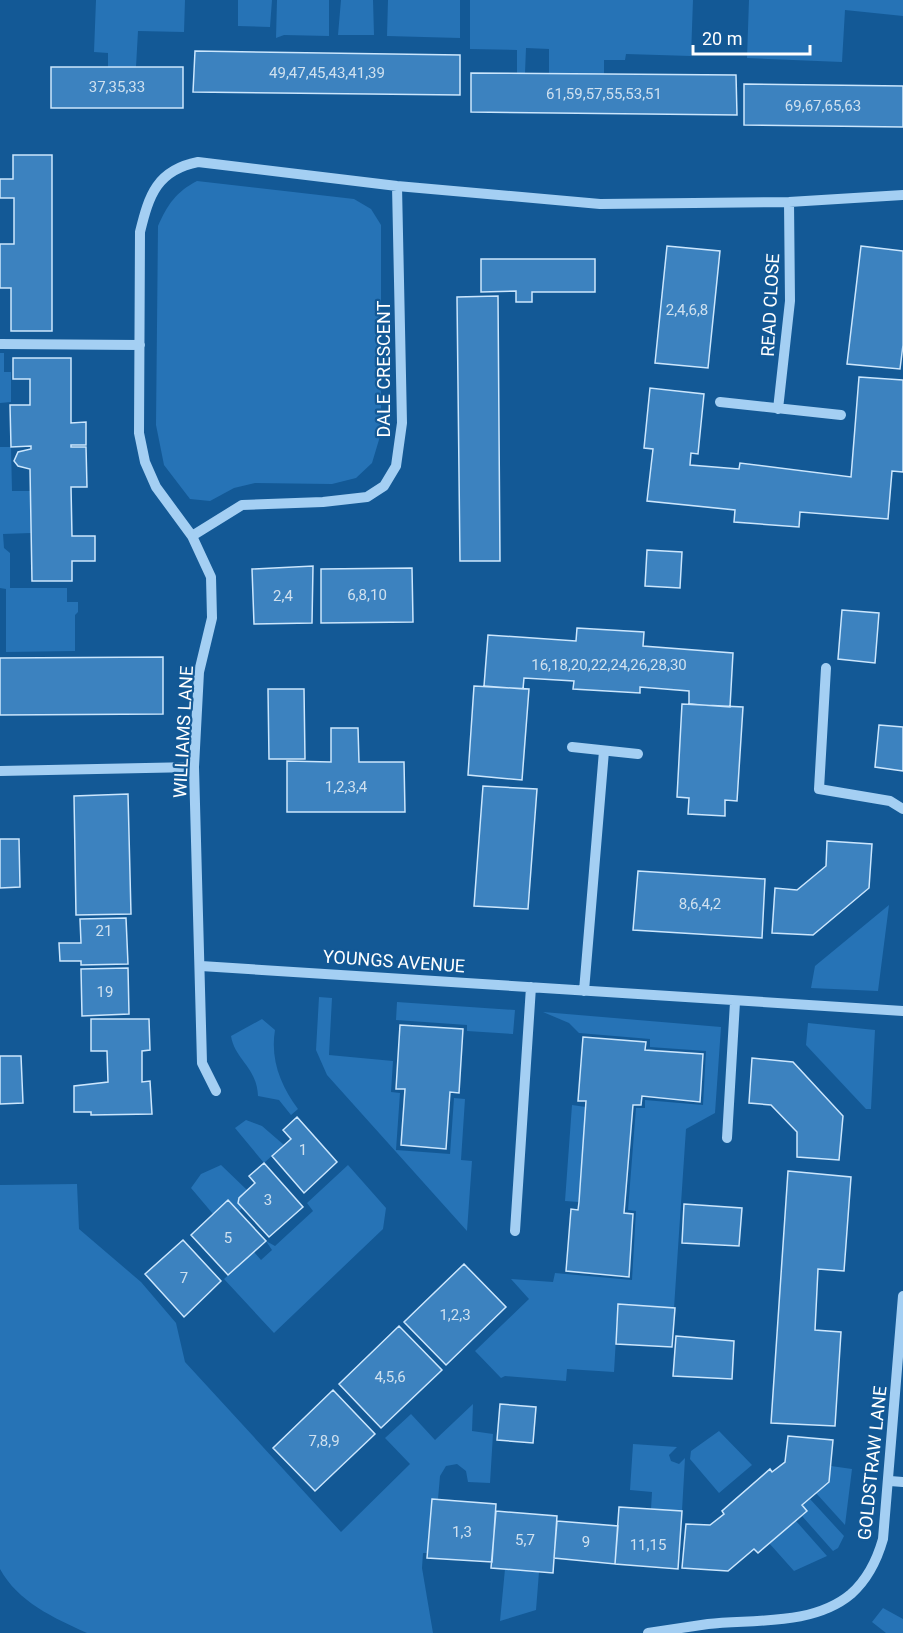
<svg xmlns="http://www.w3.org/2000/svg" width="903" height="1633" viewBox="0 0 903 1633" font-family="Roboto,sans-serif">
  <style>
    .green { fill: #2673b6 }
    .building { fill: #3c82bf; stroke: #cbe6fd; stroke-width: 1.5 }
    .lines { fill: none; stroke-linecap: round; stroke-linejoin: round }
    .minor { stroke: #a4cff3; stroke-width: 10 }
    .labels { text-anchor: middle; dominant-baseline: central; stroke-width: 4.5; stroke-linejoin: round; paint-order: stroke }
    .number-label { font-size: 15px; fill: #cee0ef }
    .street-label { font-size: 18px; fill: #fff; stroke: #135996 }
  </style>
  <rect width="100%" height="100%" fill="#135996"/>
  <path class="green" d="M96,0H185L184,32L138,31L136,67H108V53L94,52Z
    M238,0H272L270,27L238,26Z
    M277,0H329V36L284,35L276,38Z
    M341,0H373L374,35H338Z
    M388,0H460V38L387,36Z
    M470,0H693L691,56L626,54L625,60H604V74H549V49L526,48L525,73H517V50L470,49Z
    M749,0H903V16L845,10L842,62L747,58Z
    M197,181L354,199L371,209L381,225V433L372,463L356,478L332,484L255,483L234,488L210,501L190,499L164,465L156,425L158,226C168,204 176,192 197,181Z
    M0,353H4V372H11V402L0,403Z
    M0,447H11L12,491H31V533L3,534L4,548L10,553V588H67V602H78V612L75,615V651L6,652V589L0,588Z
    M889,905L878,991L811,988L815,966Z
    M319,997L332,998L329,1055L393,1061L391,1092L400,1093L396,1150L450,1154L454,1098L465,1099L461,1160L472,1161L467,1231L327,1075L316,1050Z
    M397,1002L515,1010L513,1034L467,1031V1025L396,1020Z
    M543,1012L721,1027L715,1113L686,1129L674,1308L618,1304L614,1372L567,1369L566,1381L505,1376L501,1378L475,1351L529,1299L511,1279L553,1282L555,1273L632,1280L636,1211L628,1210L636,1108H645V1100L703,1105L706,1051L650,1047V1039L579,1033L569,1023Z
    M262,1019L275,1030C270,1060 281,1086 298,1109L291,1115L279,1100L258,1096C257,1067 235,1060 231,1036Z
    M808,1023L875,1030L871,1109H866L806,1045Z
    M572,1105L586,1107L579,1202L565,1201Z
    M246,1120L262,1126L284,1145L264,1163L235,1128Z
    M221,1165L247,1190L239,1198L238,1203L243,1207L239,1211L228,1200L213,1214L191,1188L201,1174Z
    M348,1165L386,1208L383,1229L274,1333L224,1279L254,1252L261,1260L272,1250L266,1241L275,1246L313,1211L307,1203Z
    M77,1184L79,1229L141,1282L176,1323L185,1362L341,1532L410,1464L385,1438L411,1414L435,1440L473,1404L472,1431L493,1434L490,1483L468,1482L466,1471L457,1464L446,1466L440,1476L438,1499H432L428,1553H423L422,1568L433,1633H87C54,1618 18,1602 0,1569V1185Z
    M719,1431L752,1465L719,1493L690,1459L691,1451Z
    M633,1444L677,1447L669,1455L671,1461L679,1464L685,1458L682,1511L651,1509L652,1492L630,1490Z
    M831,1466L852,1469L845,1525L816,1493L829,1482Z
    M810,1499L844,1536L838,1548L833,1551L802,1516L807,1511L802,1505Z
    M796,1521L827,1556L794,1571L769,1543Z
    M505,1569L539,1572L536,1610L500,1621Z
    M883,1608L903,1619V1633H886L872,1622Z"/>
  <path class="building" d="M195,51L460,55V95L193,92Z
    M51,67H183V108H51Z
    M471,73L736,75L737,115L471,112Z
    M744,84L903,86V127L744,125Z
    M13,155H52V331H11V288H0V244H14V198H0V179H13Z
    M667,246L720,251L708,368L655,363Z
    M861,246L903,251V345L900,369L847,364Z
    M481,259H595V292H532V302H516V291L481,292Z
    M498,296L500,561H460L457,297Z
    M13,358H71V423L86,422V445H71V447H86L87,487H71L72,536H95V561H72V581H32L30,469L18,466L14,461L18,452L31,449V446L11,447L10,405H30V379H13Z
    M859,377L903,380V472L892,471L888,519L800,512L799,527L734,522L735,510L647,501L653,449L644,448L650,388L704,394L698,454L691,453L690,465L739,469L740,463L851,477Z
    M647,550L682,552L680,588L645,586Z
    M313,566L312,623L254,624L252,569Z
    M412,568L413,622L321,623V569Z
    M842,610L879,613L875,663L838,659Z
    M577,628L644,632L643,646L733,653L730,707L689,704V691L640,687V693L573,689L574,681L524,678L523,689L484,686L488,635L576,641Z
    M163,657V714L0,715V658Z
    M474,686L529,689L522,780L468,775Z
    M268,689H304L305,759H269Z
    M682,704L743,707L737,801L725,800V816L688,814L689,798L677,797Z
    M879,725L903,727V771L875,767Z
    M331,728H358L359,762H404L405,812H287V761L331,762Z
    M483,786L537,789L528,909L474,906Z
    M128,794L131,914L76,915L74,796Z
    M0,839H19L20,887L0,888Z
    M827,841L872,844L869,888L813,935L772,933L775,888L797,890L826,866Z
    M638,871L765,879L762,938L633,930Z
    M126,918L128,964L81,965V961H60L59,943H81L80,919Z
    M128,968L129,1014L82,1016L81,969Z
    M91,1019H149L150,1050L142,1051V1082L150,1081L152,1114L91,1115V1112H74V1086L108,1082L107,1051H91Z
    M400,1025L463,1029L459,1093L450,1092L446,1149L401,1145L405,1089H396Z
    M583,1037L646,1042L645,1050L703,1054L700,1102L642,1096L641,1105H633L624,1213L633,1214L629,1277L566,1271L571,1209L578,1210L579,1202L586,1101H578Z
    M0,1056H21L23,1103L0,1104Z
    M752,1058L793,1062L843,1116L839,1160L797,1157V1132L771,1105L749,1103Z
    M297,1117L337,1162L304,1193L272,1156L291,1139L283,1130Z
    M264,1163L303,1207L269,1237L238,1203L239,1198L255,1183L249,1176Z
    M788,1171L851,1177L844,1271L818,1269L815,1330L841,1332L835,1426L771,1423Z
    M228,1200L266,1241L228,1275L191,1235Z
    M684,1204L742,1208L739,1246L682,1243Z
    M183,1240L221,1281L184,1317L145,1274Z
    M464,1264L506,1307L446,1365L404,1322Z
    M618,1304L675,1308L672,1347L616,1344Z
    M399,1326L442,1370L381,1428L339,1384Z
    M676,1336L734,1341L732,1379L673,1376Z
    M333,1390L375,1434L315,1491L273,1448Z
    M500,1404L536,1407L533,1443L497,1440Z
    M788,1436L833,1440L829,1482L802,1505L807,1511L758,1553L754,1549L728,1571L682,1568L686,1524L710,1525L724,1514L722,1511L770,1469L772,1472L785,1462Z
    M432,1499L496,1504L492,1562L427,1558Z
    M619,1507L682,1511L678,1569L615,1564Z
    M496,1511L557,1516L553,1573L491,1568Z
    M557,1521L618,1526L615,1564L554,1558Z"/>
  <g class="lines">
    <path class="minor" d="M0,344L140,345
      M720,402L841,415
      M778,409L790,301L789,202
      M192,536L242,505L323,502L367,497L384,486L396,466L402,423L397,186
      M826,668L819,789L890,801L903,809
      M572,747L638,754
      M0,771L194,767
      M201,966L903,1011
      M584,991L604,751
      M216,1091L202,1063L194,767L199,672L212,618L211,577L192,536L156,487L145,462L139,433L140,232C149,195 157,170 198,162L397,186L600,204L789,202L903,195
      M727,1138L735,1002
      M515,1231L531,987
      M890,1481L903,1482
      M648,1633C668,1630 688,1627 708,1624C753,1619 813,1626 851,1594C868,1579 877,1560 883,1539L903,1296"/>
  </g>
  <g class="labels">
    <g class="number-label">
      <text x="327" y="73">49,47,45,43,41,39</text>
      <text x="117" y="87">37,35,33</text>
      <text x="604" y="94">61,59,57,55,53,51</text>
      <text x="823" y="106">69,67,65,63</text>
      <text x="687" y="310">2,4,6,8</text>
      <text x="367" y="595">6,8,10</text>
      <text x="283" y="596">2,4</text>
      <text x="609" y="665">16,18,20,22,24,26,28,30</text>
      <text x="346" y="787">1,2,3,4</text>
      <text x="700" y="904">8,6,4,2</text>
      <text x="104" y="931">21</text>
      <text x="105" y="992">19</text>
      <text x="303" y="1150">1</text>
      <text x="268" y="1200">3</text>
      <text x="228" y="1238">5</text>
      <text x="184" y="1278">7</text>
      <text x="455" y="1315">1,2,3</text>
      <text x="390" y="1377">4,5,6</text>
      <text x="324" y="1441">7,8,9</text>
      <text x="462" y="1532">1,3</text>
      <text x="525" y="1540">5,7</text>
      <text x="586" y="1542">9</text>
      <text x="648" y="1545">11,15</text>
    </g>
    <g class="street-label">
      <text transform="translate(770 305) rotate(-87)">READ CLOSE</text>
      <text transform="translate(383 369) rotate(-90)">DALE CRESCENT</text>
      <text transform="translate(183 732) rotate(-87)">WILLIAMS LANE</text>
      <text transform="translate(394 961) rotate(4)">YOUNGS AVENUE</text>
      <text transform="translate(872 1463) rotate(-84)">GOLDSTRAW LANE</text>
    </g>
  </g>
  <path d="M693 45v9h117v-9" fill="none" stroke="#ffffff" stroke-width="3"/>
  <text x="702" y="45" font-size="18" fill="#ffffff" stroke="#135996" stroke-width="4.5" paint-order="stroke">20 m</text>
</svg>
